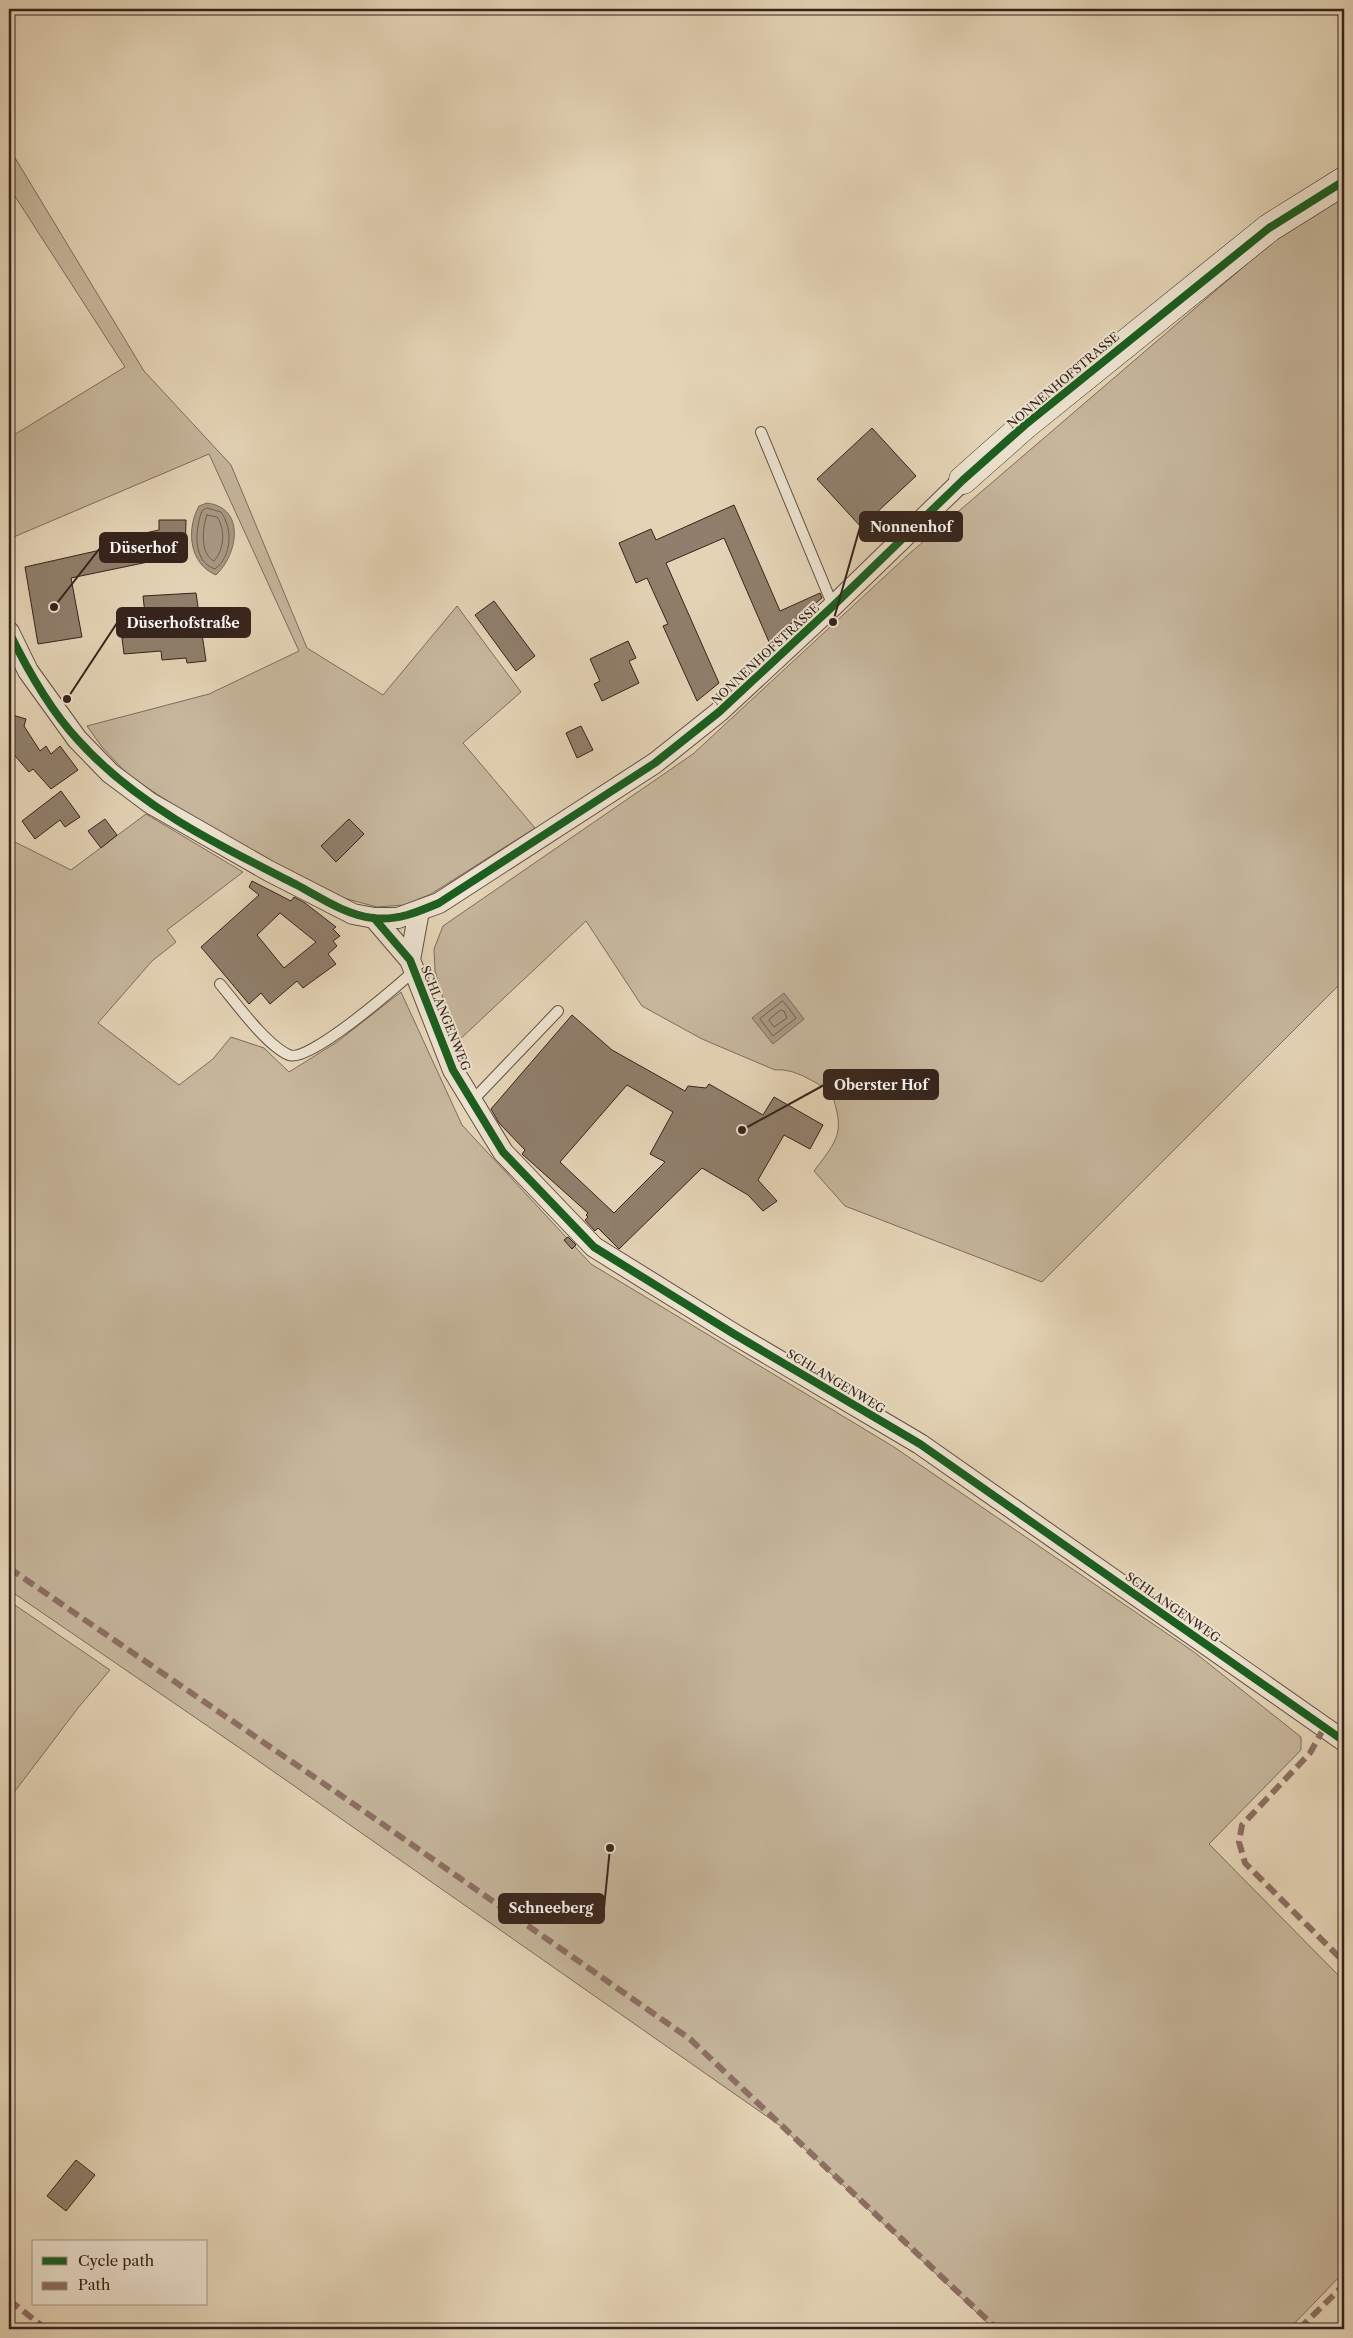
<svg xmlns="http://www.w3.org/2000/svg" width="1353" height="2338" viewBox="0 0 1353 2338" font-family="'Libre Caslon Text',serif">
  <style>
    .green { fill: #c6b69c; stroke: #7e6c5c }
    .water { fill: #a89882; stroke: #7a6959 }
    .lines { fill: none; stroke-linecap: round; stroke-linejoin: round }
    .shore { stroke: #6e5e4f; stroke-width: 1 }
    .building { fill: #907f6c; stroke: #35231c; fill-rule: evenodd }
    .lane-casing { stroke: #614f42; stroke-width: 12 }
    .street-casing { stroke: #614f42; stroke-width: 22 }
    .secondary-casing { stroke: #35231c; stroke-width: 29 }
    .lane { stroke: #ede3d0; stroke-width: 10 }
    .street { stroke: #ede3d0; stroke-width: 20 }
    .secondary { stroke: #ede3d0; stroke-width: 28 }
    .quiet { stroke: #8d6e63; stroke-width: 6; stroke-dasharray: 12 6; stroke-linecap: butt }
    .cycleway-casing { stroke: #ede3d0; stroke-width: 11 }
    .cycleway { stroke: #1b5e20; stroke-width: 8 }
    .labels { text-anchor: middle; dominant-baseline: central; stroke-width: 4; stroke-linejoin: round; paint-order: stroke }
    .street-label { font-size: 12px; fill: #35231c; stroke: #ede3d0 }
    .leader { fill: none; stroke: #35231c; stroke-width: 2 }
    .callout-dot { fill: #35231c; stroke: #ede3d0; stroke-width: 2 }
    .callout { fill: #35231c; stroke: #35231c; stroke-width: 2 }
    .callout-label { font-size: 14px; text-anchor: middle; font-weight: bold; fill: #fff }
  </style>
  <rect width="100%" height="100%" fill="#e4d4b6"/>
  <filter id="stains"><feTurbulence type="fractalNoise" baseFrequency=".004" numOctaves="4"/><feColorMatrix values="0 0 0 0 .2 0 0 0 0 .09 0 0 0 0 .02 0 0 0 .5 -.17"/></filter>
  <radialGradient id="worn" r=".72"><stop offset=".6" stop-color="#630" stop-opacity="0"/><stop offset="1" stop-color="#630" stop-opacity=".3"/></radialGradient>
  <path class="green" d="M9,148L144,371L231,465L307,648L383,695L457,606L521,692L463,743L535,828L431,894L404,905L377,907L336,896L292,875L177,807L129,776L102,747L87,726L209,694L299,651L209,454L9,539V438L125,367L9,187Z
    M1344,196V980L1042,1282L845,1206L814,1171C839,1138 845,1133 831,1091C813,1082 795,1068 775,1070L702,1039L642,1006L586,921L456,1043L435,971L434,949L443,926L693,754L910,553L1277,238Z
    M146,814L243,872L167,930L176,942L152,961L98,1023L179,1085L213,1059L231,1037L264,1048L289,1072L337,1042L401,992L462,1125L591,1264L894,1447L1194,1652L1301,1737V1750L1209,1844L1344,1981V2272L1289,2329H994L782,2127L247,1753L9,1590V839L71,870Z
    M9,1601L110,1670L78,1708L9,1799Z"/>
  <path class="water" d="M207,503C246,508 238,554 216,575C189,564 186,529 199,506Z
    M784,993L804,1019L773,1044L752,1018Z"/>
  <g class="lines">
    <path class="shore" d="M207,508L221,512C233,529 232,556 215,569C192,562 195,528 202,511Z
      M207,515L217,517C226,530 224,550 214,561C200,554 202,528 207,515Z
      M783,1001L796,1018L773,1036L760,1019Z
      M781,1010L784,1011L787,1018L774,1027L769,1020Z"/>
  </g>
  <path class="building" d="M872,428L916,476L861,527L817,479Z
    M734,505L780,611L820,593L822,598L769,642L724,538L666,563L719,683L697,701L663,626L668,624L647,578L636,583L619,543L651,529L656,540Z
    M159,520H186L185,556L146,555L148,562L71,578L82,637L38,644L25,567L114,547L113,540L159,530Z
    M196,593L206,661L187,663L186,658L162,660L161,651L124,654L122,638L137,636V633L147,632L143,596Z
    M494,601L535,656L516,671L475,615Z
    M628,641L636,658L629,661L639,683L602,701L594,684L600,681L590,659Z
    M9,714L26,719L24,726L40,751L46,746L51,754L60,746L78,770L51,789L33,769L29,772L9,749Z
    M581,726L593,750L577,758L566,733Z
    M61,791L80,817L65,827L60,820L35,839L22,821Z
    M105,819L117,835L101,848L88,831Z
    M349,819L364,834L336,862L321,846Z
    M252,881L291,901L294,897L305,903L336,927L333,929L340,936L333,941L337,946L328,954L336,964L303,988L297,981L270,1004L261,993L249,1004L201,947L259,895L249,887ZM280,913L316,942L284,968L257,935Z
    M572,1015L612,1050L685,1091L688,1086L706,1088L709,1084L763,1115L774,1097L823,1125L810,1149L784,1135L758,1180L777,1201L763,1211L748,1195L702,1168L619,1249L598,1228L595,1231L585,1220L588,1217L586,1215L588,1213L522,1154L525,1150L499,1123L491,1109ZM627,1085L673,1112L650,1154L665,1162L614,1213L560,1162Z
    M568,1237L576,1245L572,1249L564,1240Z
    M76,2160L95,2175L66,2211L47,2196Z"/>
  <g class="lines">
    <g class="lane-casing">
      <path id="lane" d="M761,432L833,606
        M220,984C236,1003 266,1045 289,1055C308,1064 397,986 414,971
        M472,1101L558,1011"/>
    </g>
    <g class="street-casing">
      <path id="street" d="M9,632L28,671L77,739L110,773L150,803L269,871L353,914L374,918H398L439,903L655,763L719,712L833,606L963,480
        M374,918L410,960L453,1070L503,1152L594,1247L734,1334L920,1444L1344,1741
        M410,960L419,911"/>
    </g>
    <g class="secondary-casing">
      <path id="secondary" d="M963,480L1025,425L1269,228L1344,181"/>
    </g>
    <use href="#lane" class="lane"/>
    <use href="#street" class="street"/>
    <use href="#secondary" class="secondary"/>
    <path class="quiet" d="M9,1568L371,1816L690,2039L997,2329
      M1324,1728L1310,1753L1242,1825L1239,1842L1245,1863L1344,1962
      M9,2300L46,2329
      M1299,2329L1344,2285"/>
    <g class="cycleway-casing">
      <path id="cycleway" d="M9,632C27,669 49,709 78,740C137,806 220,846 297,885C321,898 346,915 373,918C397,921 418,912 439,903L655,763L719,712L833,606L963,480L1025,425L1269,228L1344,181
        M374,918L410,960L453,1070L503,1152L594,1247L734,1334L920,1444L1344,1741"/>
    </g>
    <use href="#cycleway" class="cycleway"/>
  </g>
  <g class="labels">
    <g class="street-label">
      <text transform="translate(1063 380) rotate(-40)">NONNENHOFSTRASSE</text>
      <text transform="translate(765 654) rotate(-43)">NONNENHOFSTRASSE</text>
      <text transform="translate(446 1018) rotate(68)">SCHLANGENWEG</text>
      <text transform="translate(836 1381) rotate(31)">SCHLANGENWEG</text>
      <text transform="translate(1173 1607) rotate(35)">SCHLANGENWEG</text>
    </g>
  </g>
  <path class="leader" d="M833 622L860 527M54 607L100 548M67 699L117 623M742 1130L824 1085M610 1848L604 1908"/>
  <g class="callout-dot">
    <circle cx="833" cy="622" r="5"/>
    <circle cx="54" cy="607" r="5"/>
    <circle cx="67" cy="699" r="5"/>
    <circle cx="742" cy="1130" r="5"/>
    <circle cx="610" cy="1848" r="5"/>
  </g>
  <g class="callout">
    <rect x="860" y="512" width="102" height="29" rx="5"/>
    <rect x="100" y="533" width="87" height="29" rx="5"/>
    <rect x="117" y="608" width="133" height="29" rx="5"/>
    <rect x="824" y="1070" width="114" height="29" rx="5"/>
    <rect x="499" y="1894" width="105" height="29" rx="5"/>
  </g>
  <g class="callout-label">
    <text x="911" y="532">Nonnenhof</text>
    <text x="143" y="553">Düserhof</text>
    <text x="183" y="628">Düserhofstraße</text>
    <text x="881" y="1090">Oberster Hof</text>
    <text x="551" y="1913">Schneeberg</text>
  </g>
  <rect width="1353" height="2338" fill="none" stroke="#e4d4b6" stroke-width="30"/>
  <rect x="10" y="10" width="1333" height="2318" fill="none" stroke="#35231c" stroke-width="2.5"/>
  <rect x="15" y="15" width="1323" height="2308" fill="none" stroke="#35231c"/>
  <rect x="32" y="2240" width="175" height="65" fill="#ede3d0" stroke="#a39688"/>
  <rect x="42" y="2257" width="25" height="8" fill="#1b5e20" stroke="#a39688"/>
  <text x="78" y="2266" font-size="15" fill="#35231c">Cycle path</text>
  <rect x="42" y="2282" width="25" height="8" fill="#8d6e63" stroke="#a39688"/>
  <text x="78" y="2290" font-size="15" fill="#35231c">Path</text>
  <rect width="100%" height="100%" filter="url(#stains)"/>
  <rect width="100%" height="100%" fill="url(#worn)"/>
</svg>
